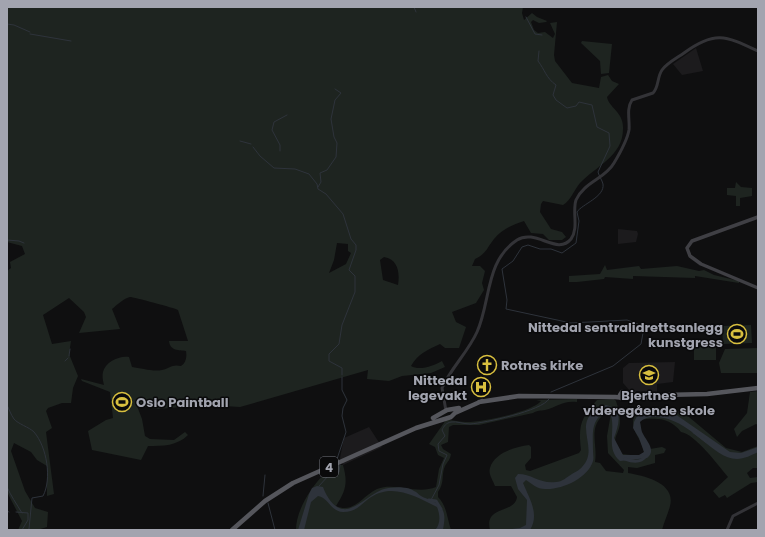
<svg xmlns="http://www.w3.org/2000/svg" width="765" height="537" viewBox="0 0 765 537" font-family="Poppins,sans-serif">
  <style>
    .built { fill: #1c1b1d }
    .green { fill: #1e2420; fill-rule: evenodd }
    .water { fill: #2e333b }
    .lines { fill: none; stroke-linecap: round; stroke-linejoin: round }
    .stream { stroke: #2e333b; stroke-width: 1 }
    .river { stroke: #2e333b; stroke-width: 3 }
    .tertiary { stroke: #333337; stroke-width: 3 }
    .secondary { stroke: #3f3f44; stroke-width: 3.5 }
    .trunk { stroke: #55565c; stroke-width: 4.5 }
    .labels { text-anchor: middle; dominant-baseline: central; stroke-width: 3; stroke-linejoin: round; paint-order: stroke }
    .shield { fill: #0a0a0b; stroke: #74767e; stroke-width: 1 }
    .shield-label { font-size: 12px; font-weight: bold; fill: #a2a4af }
    .poi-label { font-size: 13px; font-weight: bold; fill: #a2a4af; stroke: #0a0a0b; text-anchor: end }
  </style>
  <rect width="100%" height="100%" fill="#0f0f10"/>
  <path class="built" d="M696,48L703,71L682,75L673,64Z
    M618,229L637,231L638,234L636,242L618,244Z
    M675,362L673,382L657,384V392L630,391L623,383V368L629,363Z
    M369,427L382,447L343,465L340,458L344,438Z"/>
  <path class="green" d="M7,7H523L522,13L524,20L532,13L537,17L547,21L546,22L539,23L533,20L531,22L534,30L538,33L545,32L553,38L555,34L550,23L557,22L554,55L555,61L572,83L599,88L601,77L608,75L612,81L619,84L607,97C609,108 624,112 623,129C623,156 596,166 580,183C574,190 571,200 563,205L543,201L541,204L540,212L551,229L562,232L566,237L562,240H549L543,234L531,233L524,221C512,225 502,229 494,239C486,249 487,253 475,259L472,266H480L485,271L482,283L484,290L476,303L452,312L456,322L466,327L459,348H445L440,344C427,350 418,354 411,366C419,371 434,366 442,361L445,367L431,373L402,376L389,381L367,379L368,370L240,407L190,404L182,407L158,409L137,406L142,419L145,436L150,439L174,440L185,432L188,435C177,446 163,446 148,446L141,460L92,450L88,431L106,420L113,418L110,392L82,381L81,379L104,385C103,381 102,376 103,372C105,362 120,355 129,357L132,367C141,368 153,372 162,370C170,368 172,364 181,366C186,363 187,357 186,351C179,350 170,351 169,341H188L178,310C175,308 133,297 130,297C124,298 117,305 112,309L120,329L79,333L86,317L84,312L69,298L43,315L52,344L71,341L69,354L78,376L73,388L71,403H62L48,408L46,411L52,428L46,432L54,494L47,496V466L37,460L31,452L14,443L11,451L25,491L35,508L48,512L47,527L37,530H18L22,521L7,492V271L11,268L10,262L25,254L22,246L7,242ZM337,243L348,244V251L351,253L346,264L329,273L334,260ZM384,257C398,259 400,273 398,285L383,280L380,260Z
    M582,41L612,44L609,73L601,74L600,61L581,43Z
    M736,182L741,187L752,188V196L740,198V206H736V196L727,195V188H735Z
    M605,265L607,270L639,266L641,269L677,266L699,271L704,270L714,275L739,281V283L695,276V278L633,276V279L605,277L604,279L577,282H569V276L600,274Z
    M751,325L752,343L723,344L722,326Z
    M694,347H716V360H694Z
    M758,348V373H721L719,363L725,349Z
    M758,391V425L756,424L742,431L737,437L734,429L747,413L750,392Z
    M577,399V402C563,400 557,407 545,410C540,411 538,410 533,413L479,425H453L449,427L448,442L441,445L443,449L451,454C450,460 448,461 445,466C441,475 445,482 438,492V497C447,506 447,518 451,530H296C296,510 311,488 323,475L322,472L339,465H343C348,483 346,490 336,506C354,514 362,496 377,489C396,482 417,495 436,487L439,469L444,458L438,455L435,447L429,444L446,420C453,420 460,422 467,422C482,422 532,412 541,401L536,400Z
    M614,399L616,401C618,407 620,414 620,421C620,437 608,437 622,454L639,456L644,452C641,435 626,429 637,410L664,407L672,411L683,412L726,448L742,452L758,446V468H753L747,473L750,478L758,477V482L751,483L727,498L725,495L719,498L713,491L728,477C718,465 695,434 681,432C669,417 657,418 639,420L637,429L650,449L662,447L666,449L664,453L655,455V463L637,468L628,467V473C645,476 676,483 670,506C668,514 664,522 662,530H490C484,505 515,514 517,497L511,486H495C493,480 488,474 490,468C494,453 515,447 529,445L531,447V458L525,465L526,470L530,471L579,453L581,450C578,425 581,418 597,400ZM606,408L611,413L607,436L608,453L624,470L623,473L606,471L600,463L595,462C598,445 588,429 603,415L599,410Z"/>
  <path class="water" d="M606,405C625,409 618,426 614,438L623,455H639L644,452L639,438L633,428L634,422L637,416L646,411L675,414L730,452L741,453L758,447V452C752,455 744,459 737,459C712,459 689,416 654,417C649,417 644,418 640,422C641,426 641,429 642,432C646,441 657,450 647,458L620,461C604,448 618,427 609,411L606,410C590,422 593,433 593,451C593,454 594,458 593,461C588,478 562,490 545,489C537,489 532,484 526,480L523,483C529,498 540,514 530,530H504L520,528L526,525L527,500L518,489L515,478L518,474C532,474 540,484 556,482C562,482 567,477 572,474C575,472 580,470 582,467C602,447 566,420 606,405Z
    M317,486L323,487C326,495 333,508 343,509C355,511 371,493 384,489C392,487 407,486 414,491C417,492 419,495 421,496C428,500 438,501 442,509C446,515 444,523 443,530H435C441,524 440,514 437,507C415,496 390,481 367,500C359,507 354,512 343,512C331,512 328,497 318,496L311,502L304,530H298L309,494L312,488Z"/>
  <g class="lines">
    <path class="stream" d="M414,7L416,12
      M526,17L535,34L542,35
      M7,24L14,25L30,32
      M30,34L71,41
      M539,51L538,61C545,70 546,78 556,85L553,95L556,100L567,108L576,106L579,102L592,105L597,127L609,133L610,146L598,172C599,176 602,180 603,184C605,197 582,204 577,212L579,221L576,243L562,253L551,249H540L528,245L522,247L513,261L502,269L507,300L506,309L571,323L627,320L638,324L643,333L641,344L613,366L551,392
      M240,141L251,144
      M253,147L260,156L274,168L295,169L309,174L317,184L318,189L326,194L343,214L351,239L356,245V250L349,270L355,276V292L342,325L339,344L329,354V361L342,368V375
      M280,151V145L272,130L274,122L287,115
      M318,187L321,182L320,173L327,170L336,157L337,143L334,137L331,119L335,100L341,93L335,89
      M7,240L19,241L24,243
      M69,356L70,349
      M65,361L68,358
      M7,405C9,409 11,415 14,419C18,424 29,427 34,432C47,447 52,479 43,496L32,498L29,529L26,530
      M337,459L346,432L342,416L343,408L347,400L342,390V377
      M319,486L329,475L339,472L340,465
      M7,487C11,496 16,503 22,513
      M263,496L265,475
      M431,500L439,485L443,464L447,455L439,451L438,444L445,436L442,430C444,426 446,423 451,422C457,421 463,424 470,424C484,423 542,411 549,399
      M268,503L275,530
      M7,511L9,512
      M16,512L28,513V520L22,530"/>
    <path class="river" d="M694,432L706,441
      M625,459C633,462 641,463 646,456
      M429,500L436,501L441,509"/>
    <path class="tertiary" d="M446,411L442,388C451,368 468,352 477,332C491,301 485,261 517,240C536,228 557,256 571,239C579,228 572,212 576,200C584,182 605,179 614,163C620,153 627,141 629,130C630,120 626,109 632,100L653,93C659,87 657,77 662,70C667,63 677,58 684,53C715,30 726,36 758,51
      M727,530L733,516L758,503"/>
    <path class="secondary" d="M758,217L692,241L687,248L690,256L701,264L758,288"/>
    <path class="trunk" d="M664,395L707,394L758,388
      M621,398L620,395L622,392L635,394
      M479,402L519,396L615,397C628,399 653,398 667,395
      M433,418L447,410L459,408
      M232,530L265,501L293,483L416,428L451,417L455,413L482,401"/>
  </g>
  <defs>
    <g id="stadium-ring" transform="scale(1)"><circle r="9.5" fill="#0a0a0b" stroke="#d8bf3f" stroke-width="1.5"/><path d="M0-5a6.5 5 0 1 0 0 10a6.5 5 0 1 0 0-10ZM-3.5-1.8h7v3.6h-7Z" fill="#d8bf3f"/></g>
    <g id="church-ring" transform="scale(1)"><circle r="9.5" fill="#0a0a0b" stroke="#d8bf3f" stroke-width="1.5"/><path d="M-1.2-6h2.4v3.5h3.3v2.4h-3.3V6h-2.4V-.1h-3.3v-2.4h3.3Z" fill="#d8bf3f"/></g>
    <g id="school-ring" transform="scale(1)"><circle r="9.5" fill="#0a0a0b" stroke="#d8bf3f" stroke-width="1.5"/><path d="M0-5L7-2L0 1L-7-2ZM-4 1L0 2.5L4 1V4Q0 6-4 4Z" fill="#d8bf3f"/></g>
    <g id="hospital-ring" transform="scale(1)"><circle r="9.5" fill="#0a0a0b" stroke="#d8bf3f" stroke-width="1.5"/><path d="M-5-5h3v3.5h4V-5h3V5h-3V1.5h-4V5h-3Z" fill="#d8bf3f"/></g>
  </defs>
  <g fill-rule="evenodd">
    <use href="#stadium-ring" x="737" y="334"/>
    <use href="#church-ring" x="487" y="365"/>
    <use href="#school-ring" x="649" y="375"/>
    <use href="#hospital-ring" x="481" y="387"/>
    <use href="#stadium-ring" x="122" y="402"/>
  </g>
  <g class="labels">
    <rect class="shield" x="320" y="457" width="18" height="20" rx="3"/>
    <g class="shield-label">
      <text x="329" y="467">4</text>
    </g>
    <g class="poi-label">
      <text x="723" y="327">Nittedal sentralidrettsanlegg<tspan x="723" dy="15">kunstgress</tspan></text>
      <text x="501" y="365" text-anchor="start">Rotnes kirke</text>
      <text x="467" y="380">Nittedal<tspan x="467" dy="15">legevakt</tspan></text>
      <text x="649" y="395" text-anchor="middle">Bjertnes<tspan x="649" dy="15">videregående skole</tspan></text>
      <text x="136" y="402" text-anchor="start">Oslo Paintball</text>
    </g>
  </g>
  <rect width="765" height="537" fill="none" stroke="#a2a4af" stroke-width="16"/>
</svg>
